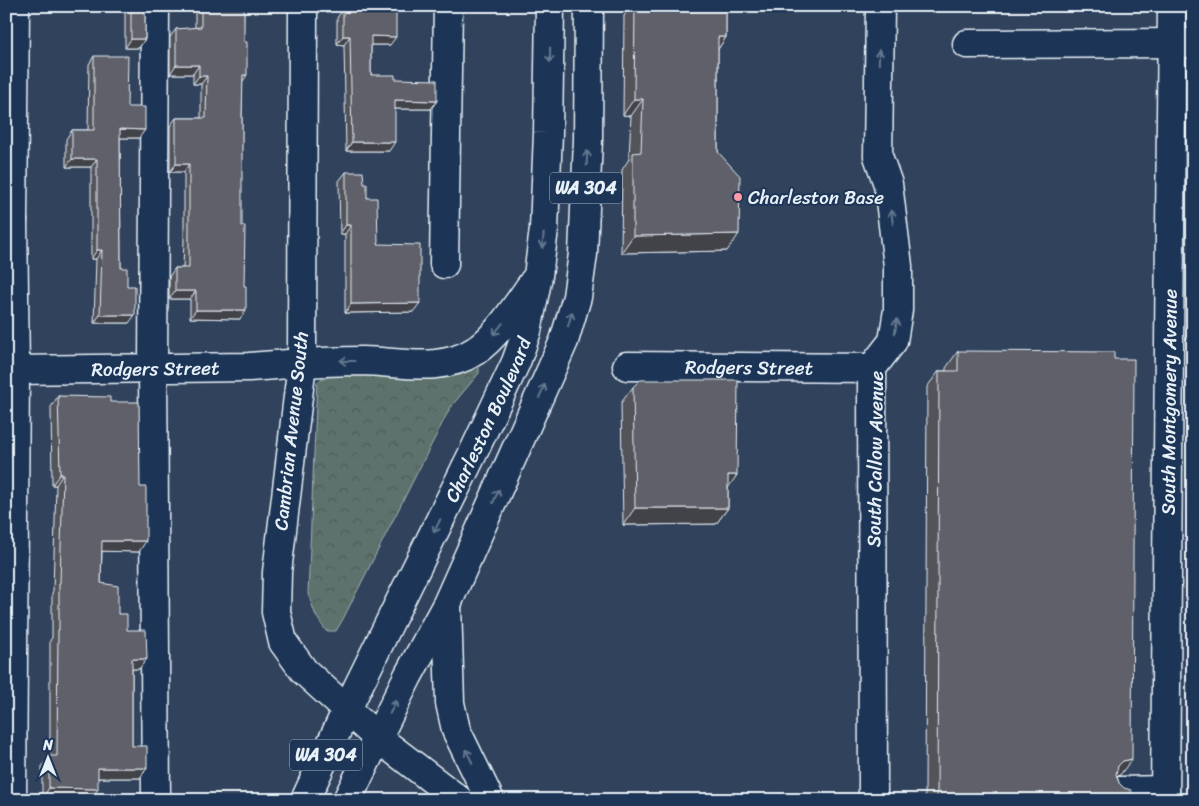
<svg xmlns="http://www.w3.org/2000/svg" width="1199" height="806" viewBox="0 0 1199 806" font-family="Sriracha,sans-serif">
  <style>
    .forest { fill: url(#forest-crowns); stroke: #a2b2b2 }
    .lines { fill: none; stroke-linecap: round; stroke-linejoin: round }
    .minor-casing { stroke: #e8f1f8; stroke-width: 31 }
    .major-casing { stroke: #e8f1f8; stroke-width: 31 }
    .highway-casing { stroke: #e8f1f8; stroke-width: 31 }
    .minor { stroke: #1d3557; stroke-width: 28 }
    .major { stroke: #1d3557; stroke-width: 28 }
    .highway { stroke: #1d3557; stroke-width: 28 }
    .wall { fill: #52535a; stroke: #e8f1f8 }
    .shaded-wall { fill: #42434a; stroke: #e8f1f8 }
    .building { fill: #5f6069; stroke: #e8f1f8 }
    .oneway { stroke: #64778f }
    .poi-dot { fill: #ff9aa2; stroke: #1d3557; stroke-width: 2 }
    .labels { text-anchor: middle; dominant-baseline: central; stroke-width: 4; stroke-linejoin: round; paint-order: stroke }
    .shield { fill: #1d3557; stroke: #abb9c8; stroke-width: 1 }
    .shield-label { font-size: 18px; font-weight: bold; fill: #e8f1f8 }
    .poi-label { font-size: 19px; fill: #e8f1f8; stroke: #1d3557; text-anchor: start }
    .street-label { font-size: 19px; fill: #e8f1f8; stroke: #1d3557 }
  </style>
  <defs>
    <pattern id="forest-crowns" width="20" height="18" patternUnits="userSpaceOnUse" patternTransform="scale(1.25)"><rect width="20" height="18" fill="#5d726d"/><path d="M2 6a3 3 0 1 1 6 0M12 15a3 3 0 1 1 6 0" fill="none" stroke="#505b5a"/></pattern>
  </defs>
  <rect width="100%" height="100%" fill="#31425c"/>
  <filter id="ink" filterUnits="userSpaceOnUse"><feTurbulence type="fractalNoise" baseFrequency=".02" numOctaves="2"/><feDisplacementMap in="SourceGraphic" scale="10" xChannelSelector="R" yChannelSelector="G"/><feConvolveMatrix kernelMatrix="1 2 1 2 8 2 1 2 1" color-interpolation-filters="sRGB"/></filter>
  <g filter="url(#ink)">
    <path class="forest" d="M471,362L479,366V373L450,408L343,619L336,631H326L316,616L308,594L317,382L328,377L331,368Z"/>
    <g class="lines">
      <g class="minor-casing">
        <g id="minor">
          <path d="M155,6L153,369L156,800"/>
          <path d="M303,6L302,363L277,572L276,612L283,642L304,671L378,738L459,800"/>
          <path d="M967,44L1193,43"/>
          <path d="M13,220L15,6"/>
          <path d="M444,264L448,6"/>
          <path id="s1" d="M627,366L872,368"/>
          <path d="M6,370H15L12,800"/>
          <path d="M1120,791L1165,790"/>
          <path d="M873,800L872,368L893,341L898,310V266L888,184L878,156L880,6"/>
          <path id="s2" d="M1165,800L1172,6"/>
        </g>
      </g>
      <g class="major-casing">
        <g id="major">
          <path id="s3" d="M6,217L13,220L15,370L249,367L302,363"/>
        </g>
      </g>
      <g class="highway-casing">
        <g id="highway">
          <path d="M302,363C323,362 343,361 363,361C400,362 442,373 475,351C497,337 519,302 534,281"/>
          <path d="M447,605L450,703L456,730L490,800"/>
          <path id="s4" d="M305,800L347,709L474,451L516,362L527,331L538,276L544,229L548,133L550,6"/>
          <path d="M347,800L408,676L447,604L564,341L577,297L583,254L588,140L589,6"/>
        </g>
      </g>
      <use href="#minor" class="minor"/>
      <use href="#major" class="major"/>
      <use href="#highway" class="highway"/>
    </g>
    <path class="wall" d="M125,6H145V39L139,48H125Z
      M195,6H244L242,115L240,319L190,318V299H169V277L175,268H183L184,239V172H170V126L176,118H201V84H193V74H170V37L176,29L195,28Z
      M630,6H726V37L718,49V152L727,251L621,253L622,170L629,159L631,116L623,115L624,16Z
      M343,9L390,45H371V75L395,79L431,109H395L389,151H346L344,45L337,44V18Z
      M94,56L127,107L139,138H120L121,268L127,286L129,323H94L96,259H91V167H66V139L72,130H88L89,64Z
      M346,172L364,184L378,244L413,312L345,313V234H340L339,181Z
      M958,351L1120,775L1117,776L1119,783L1131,800H925L927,387L939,371H946V368Z
      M633,387L728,488V508L716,524L623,525L621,403Z
      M58,396L110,402L139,552L102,551L101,583L127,630L139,669H132V746L147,768L140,778H98L91,799H42V766L50,756V640L52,638V593L53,591L56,485H52L51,407Z"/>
    <path class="shaded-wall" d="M343,36H350L344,45L337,44Z
      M371,36L396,37L390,45H365Z
      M718,37H726L715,54Z
      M131,39H145L139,48H125Z
      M176,65H199L193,74H170Z
      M243,75H247L241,84Z
      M199,76H207L201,84H193Z
      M634,99H643L631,116L623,115Z
      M395,100L437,101L431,109H389Z
      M120,129L145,130L139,138H114Z
      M352,142H395L389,151H346Z
      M72,159H97L91,167H66Z
      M176,164H189L184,172H170Z
      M346,225H351L345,234H340Z
      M739,234L727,251L621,253L633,236Z
      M97,250H102L96,259H91Z
      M175,291H196L190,299H169Z
      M420,303L413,312L345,313L351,304Z
      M196,310H246L240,319L190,318Z
      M100,315H135L129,323H94Z
      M60,474H63L56,485H52Z
      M728,475H737L726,491Z
      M635,508H728L716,524L623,525Z
      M102,541H146L139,552L94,551Z
      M132,659H147L139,669H125Z
      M1132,759L1120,775L1112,778L1118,766L1123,761Z
      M98,768H147L140,778H91Z
      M49,788L98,789L91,799H42Z"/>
    <path class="building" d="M131,6H145V39H131Z
      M201,6H244V42H247V75H243L242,115V226H245L244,286H246V310H196V291H175V268H189V164H176V118H206L207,76H199V65H176V29L201,27Z
      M635,6H726V37H718V152L740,176L739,234L633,236V153L641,152L643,99H634Z
      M343,9L396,10V37L371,36V75H395V79L437,80V101L395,100V142H352L350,36H343Z
      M94,56H128L127,107H145V130L120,129L121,268H127V286H135V315H100L102,250H97V159H72V130H94Z
      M346,172H363L364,184H367V198H377L378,244L420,245V303L351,304V225H346Z
      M958,351L1114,352V359H1134L1132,759L1123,761L1118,766L1116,774L1119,783L1124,788L1131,790V800H937L939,371H958Z
      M640,380H738L737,475H728V508H635L633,387Z
      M58,396L110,397V402H139L140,487H146V541H102L101,583L118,586V614H127V630H146L147,659H132V746H147V768H98V789L49,788V756H57L58,630H59V583H60L63,474H60Z"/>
    <defs><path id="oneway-shaft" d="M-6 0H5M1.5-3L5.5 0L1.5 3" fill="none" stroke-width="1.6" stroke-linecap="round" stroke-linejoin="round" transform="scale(1.25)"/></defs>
    <g class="oneway">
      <use href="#oneway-shaft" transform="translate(550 55) rotate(91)"/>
      <use href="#oneway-shaft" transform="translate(879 57) rotate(-89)"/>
      <use href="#oneway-shaft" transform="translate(587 158) rotate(-88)"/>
      <use href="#oneway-shaft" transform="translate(892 217) rotate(-97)"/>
      <use href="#oneway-shaft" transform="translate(543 241) rotate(95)"/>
      <use href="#oneway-shaft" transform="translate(570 319) rotate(-74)"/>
      <use href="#oneway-shaft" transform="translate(896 326) rotate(-81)"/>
      <use href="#oneway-shaft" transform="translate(498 329) rotate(129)"/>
      <use href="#oneway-shaft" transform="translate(347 361) rotate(180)"/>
      <use href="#oneway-shaft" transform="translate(542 391) rotate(-66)"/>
      <use href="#oneway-shaft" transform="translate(496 496) rotate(-66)"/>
      <use href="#oneway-shaft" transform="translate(437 526) rotate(116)"/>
      <use href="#oneway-shaft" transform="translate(393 707) rotate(-64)"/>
      <use href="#oneway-shaft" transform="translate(469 756) rotate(-116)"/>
    </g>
  </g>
  <circle class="poi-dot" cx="738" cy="197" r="5"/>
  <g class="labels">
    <g class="shield">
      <rect x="550" y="172.5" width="72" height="31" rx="4"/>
      <rect x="290" y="739.5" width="72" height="31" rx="4"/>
    </g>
    <g class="shield-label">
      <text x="586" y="188">WA 304</text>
      <text x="326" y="755">WA 304</text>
    </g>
    <g class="poi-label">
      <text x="748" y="197">Charleston Base</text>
    </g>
    <g class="street-label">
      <text stroke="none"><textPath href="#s1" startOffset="122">Rodgers Street</textPath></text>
      <text stroke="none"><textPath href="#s3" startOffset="298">Rodgers Street</textPath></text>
      <text stroke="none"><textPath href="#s2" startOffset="398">South Montgomery Avenue</textPath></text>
      <text stroke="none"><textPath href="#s4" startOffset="422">Charleston Boulevard</textPath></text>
      <text transform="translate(291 431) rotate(-84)">Cambrian Avenue South</text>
      <text transform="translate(875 459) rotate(-89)">South Callow Avenue</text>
    </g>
  </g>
  <rect width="1199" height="806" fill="none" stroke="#1d3557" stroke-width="25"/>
  <rect x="12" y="12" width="1174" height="781" fill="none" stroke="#e8f1f8" stroke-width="2" filter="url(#ink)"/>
  <g transform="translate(48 758)" stroke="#1d3557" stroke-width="4" paint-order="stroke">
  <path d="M0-4L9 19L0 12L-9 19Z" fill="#e8f1f8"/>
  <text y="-8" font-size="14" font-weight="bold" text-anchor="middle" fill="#e8f1f8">N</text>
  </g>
</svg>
